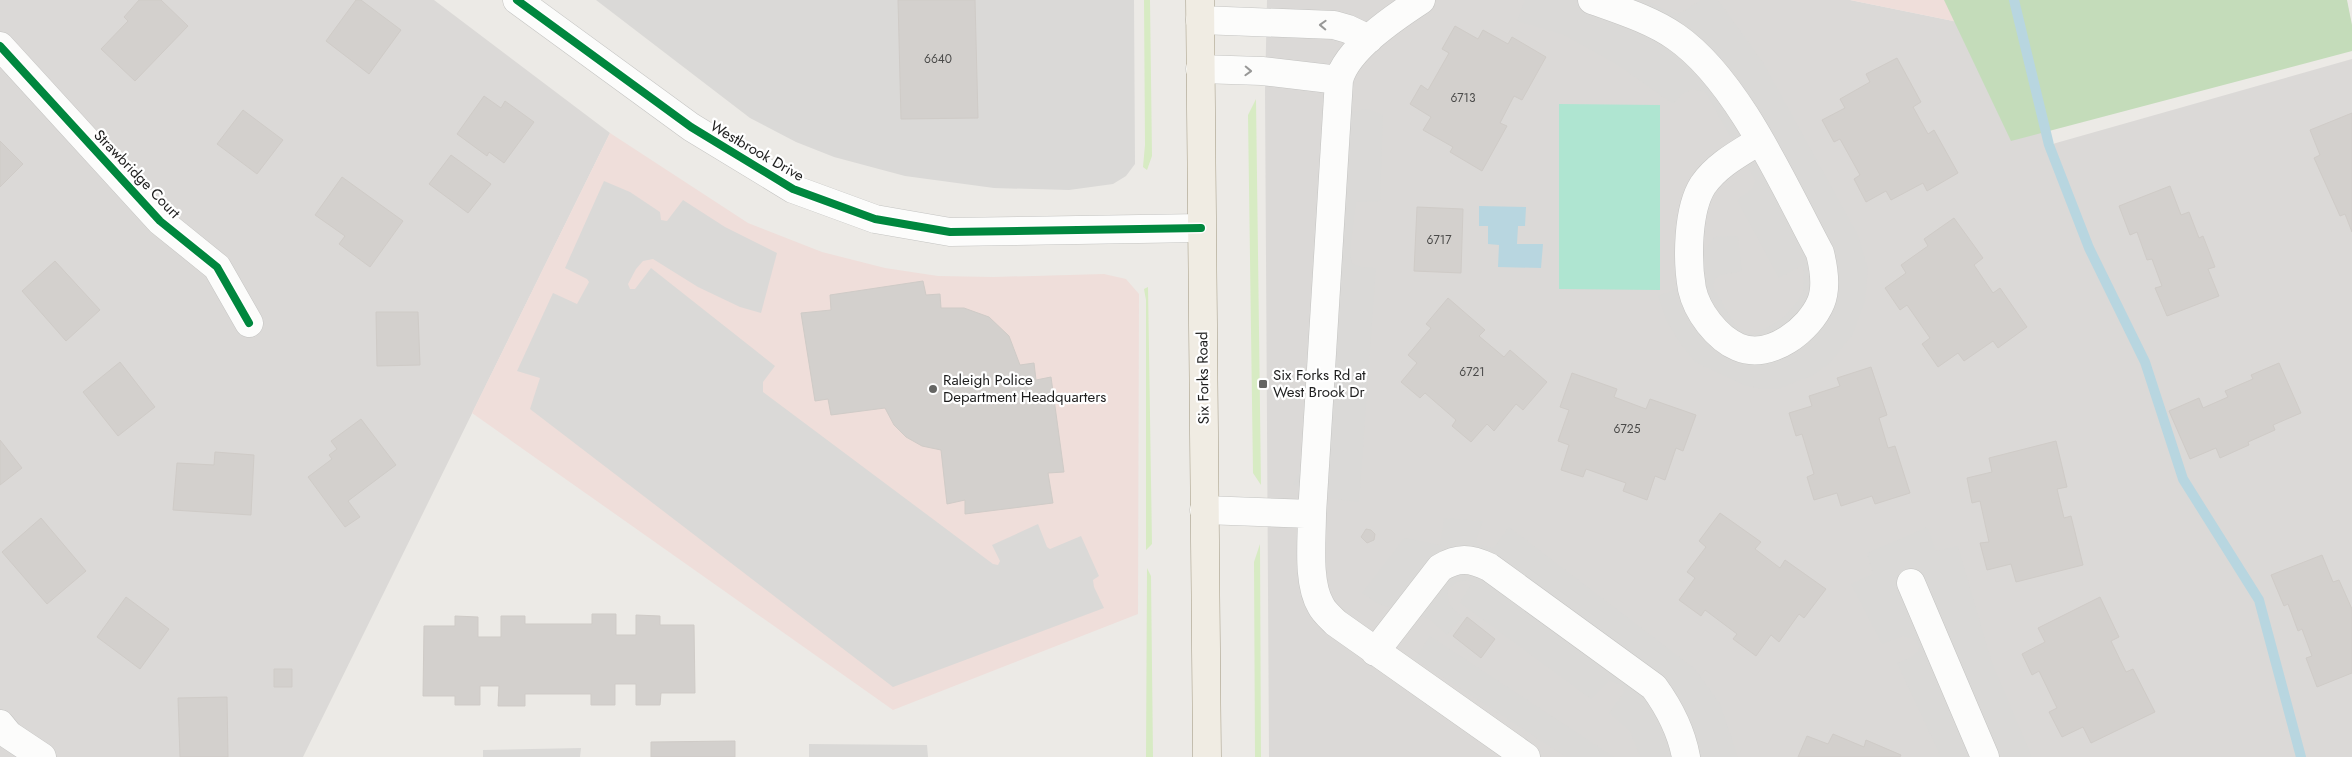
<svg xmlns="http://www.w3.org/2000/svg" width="2352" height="757" viewBox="0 0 2352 757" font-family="Jost,sans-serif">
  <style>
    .residential { fill: #dbd9d7 }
    .commercial { fill: #efdeda }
    .religious { fill: #dad9d7 }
    .grass { fill: #d7ebc3 }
    .forest { fill: #c4dcba }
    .pitch { fill: #afe5d1 }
    .water { fill: #b8d6e0 }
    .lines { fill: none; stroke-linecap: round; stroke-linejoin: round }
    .stream { stroke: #b8d6e0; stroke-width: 10 }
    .building { fill: #d3d0cd; stroke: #cfcbc7 }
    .minor-casing { stroke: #c4c4c2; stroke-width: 29 }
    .major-casing { stroke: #a29982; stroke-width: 29 }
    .minor { stroke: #fcfcfb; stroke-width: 28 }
    .major { stroke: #f0ece3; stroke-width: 28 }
    .cycleway-casing { stroke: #fff; stroke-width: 11 }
    .cycleway { stroke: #00873e; stroke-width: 8 }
    .oneway { stroke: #989897 }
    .poi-dot { fill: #656563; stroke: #fff; stroke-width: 2 }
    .labels { text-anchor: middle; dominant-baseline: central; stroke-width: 4.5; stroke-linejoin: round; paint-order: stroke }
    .number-label { font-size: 12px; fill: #4a4a49 }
    .street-label { font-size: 15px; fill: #1d1d1d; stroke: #fff }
    .poi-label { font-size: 15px; fill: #1d1d1d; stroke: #fff; text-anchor: start }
  </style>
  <rect width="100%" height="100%" fill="#eceae6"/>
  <path class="residential" d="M0,0H434L610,133L303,757H0Z
    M1267,0H1850L2022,35L2049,145L2352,59V757H1269L1265,91Z"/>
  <path class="commercial" d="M1850,0H2014L2022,35Z
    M610,133L748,223L822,252L885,268L938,276L993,277L1104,274L1126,279L1139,294L1138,614L893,710L472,413Z"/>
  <path class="religious" d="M596,0H1134L1135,164L1126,176L1113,184L1069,190L994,188L905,176L834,157L796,142L750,118Z
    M1525,0H1645L1667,11L1679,14L1701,0H1718L1764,64L1858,235L1868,269L1865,301L1853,334L1830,363L1812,376L1795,382L1779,389H1763L1744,385L1695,362L1680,343L1666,320L1658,296L1677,289L1714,237L1738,236L1742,271L1721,275L1715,279L1713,287L1736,326L1742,331L1750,334L1758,333L1784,317L1798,301L1803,291L1804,270L1801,266L1779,278L1737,200L1752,189L1755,180L1705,92L1692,89L1681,95L1673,104L1618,65L1564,35L1517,21Z
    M1368,109L1383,115L1380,201L1356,202L1350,252L1352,263L1361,267L1376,268L1359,502L1333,499L1293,484L1301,468L1316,275L1323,115Z
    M604,181L630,192L660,212L661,220L667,221L683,200L725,227L777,253L761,313L740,307L698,287L653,259L643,261L636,269L628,284L630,289H635L651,268L775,366L763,382V392L993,564L998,565L1000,561L992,545L1038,524L1047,547L1050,549L1081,536L1099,576L1093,580L1094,587L1104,608L893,687L530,409L540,378L517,371L553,293L577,304L589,282L587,279L565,268Z
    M1444,518L1483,521L1476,540L1479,545L1491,548L1495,546L1509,527L1695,669L1720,704L1738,757H1640L1630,731L1609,713L1623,694L1624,689L1620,684L1609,681L1591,699L1460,603L1471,584L1469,580L1457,582L1447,591L1450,605L1462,618L1447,635L1429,619L1378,604L1362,593L1404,538L1440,545Z
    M1928,527L1936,551L1958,546L1991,660L2032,757H1941L1897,663L1911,657L1918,651L1919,645L1916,640L1904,636L1882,644L1851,584L1873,574L1867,553Z
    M1430,636L1614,757H1566L1415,659Z
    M809,744L927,745L928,757H809Z
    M581,748L580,757H483V750Z"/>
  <path class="grass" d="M1144,0H1150L1152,156L1147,170L1143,167L1145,145Z
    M1256,99L1261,485L1253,473L1248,115Z
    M1148,287L1152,544L1146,550V300L1144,289Z
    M1260,544L1261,757H1255L1254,562Z
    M1147,568L1151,576L1153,757H1146Z"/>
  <path class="forest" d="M1944,0H2347L2352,25V51L2011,141Z"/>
  <path class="pitch" d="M1559,104L1660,105V290L1559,289Z"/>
  <path class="water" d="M1479,206L1526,207L1525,226H1518L1517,244H1543L1541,268L1498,267L1499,245L1488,244V226H1479Z"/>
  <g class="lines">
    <path class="stream" d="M2014,0L2049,145L2089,248L2145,362L2183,479L2259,600L2301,757"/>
  </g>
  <path class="building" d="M139,0H161L188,26L135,81L101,49L128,21L124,17Z
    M356,0H361L401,30L369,74L326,41Z
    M898,0H975L978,118L901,119Z
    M1455,26L1478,39L1483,30L1508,44L1512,37L1546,57L1522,100L1514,96L1500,123L1507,126L1482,171L1450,152L1453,147L1423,130L1431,117L1410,104L1421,85L1428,90L1449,53L1442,49Z
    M1897,58L1921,102L1913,107L1928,134L1934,130L1958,173L1927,191L1923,183L1891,200L1886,191L1866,202L1854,179L1860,175L1840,139L1834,142L1822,120L1845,108L1840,99L1870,82L1866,74Z
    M484,96L501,108L505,101L534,122L504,163L489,152L487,156L457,134Z
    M243,110L283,140L257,174L217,144Z
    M2352,113V232L2345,214L2340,216L2314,158L2320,155L2310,130Z
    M0,141L23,164L0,187Z
    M451,155L491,184L468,213L429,184Z
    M342,177L403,221L370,267L339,244L345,236L315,215Z
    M2170,186L2181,215L2189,212L2199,238L2203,236L2215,267L2208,269L2219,296L2167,316L2155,288L2162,286L2152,259L2147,260L2137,232L2130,235L2119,206Z
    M1417,207L1463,209L1461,273L1414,271Z
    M1954,218L1983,258L1974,265L1993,293L2000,288L2027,327L1998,348L1993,341L1964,361L1958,353L1938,367L1922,344L1930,338L1907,305L1900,310L1885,288L1906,273L1901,265L1928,246L1924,239Z
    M55,261L100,310L66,341L22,291Z
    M923,281L926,295L940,294L941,308H964L989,317L1009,336L1020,365L1034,363L1036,380L1051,377L1064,472L1048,473L1053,503L965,514V500L947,504L941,450L922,446L906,437L894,425L885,408L831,415L828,399L815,401L801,313L831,310L830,295Z
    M1448,298L1485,330L1479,336L1504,357L1510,350L1547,382L1523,410L1516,404L1494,431L1487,424L1471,442L1452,426L1456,420L1425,393L1420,398L1401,382L1417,363L1408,355L1431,328L1426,324Z
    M376,312H418L420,365L377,366Z
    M120,362L155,407L118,436L83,392Z
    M2279,363L2301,413L2273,425L2275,430L2248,442L2249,445L2220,458L2216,448L2190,459L2169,411L2199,398L2203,408L2228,397L2225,391L2253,379L2251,375Z
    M1871,367L1887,415L1879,418L1888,448L1895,446L1910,493L1875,504L1872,496L1841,506L1837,493L1814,500L1807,477L1814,474L1802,434L1796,436L1789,413L1812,406L1809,396L1840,386L1837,378Z
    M1572,373L1617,389L1614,397L1646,409L1650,399L1696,415L1683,451L1676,448L1665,480L1655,476L1647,500L1623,491L1626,483L1586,469L1583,477L1561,470L1569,445L1558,441L1569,410L1560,407Z
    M361,419L396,465L348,501L360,517L345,527L308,477L332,459L329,455L337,449L331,441Z
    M0,440L22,468L0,485Z
    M2056,441L2067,487L2057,489L2064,518L2071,516L2083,565L2016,582L2011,564L1987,570L1980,543L1989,542L1980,501L1972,503L1967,478L1992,472L1989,458Z
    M215,452L254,455L251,515L173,510L177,463L214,465Z
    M1720,513L1761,542L1755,549L1780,568L1785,560L1826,589L1804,618L1799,614L1779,642L1771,635L1756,656L1733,639L1737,634L1705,610L1701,616L1679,600L1695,578L1687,572L1706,547L1699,541Z
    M41,518L86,571L47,604L2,552Z
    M1366,529L1371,530L1375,534L1374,540L1367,543L1361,537Z
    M2322,555L2333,582L2339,580L2352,609V673L2317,687L2306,658L2312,656L2302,629L2298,631L2288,604L2284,606L2271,575Z
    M126,597L169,629L140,669L97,637Z
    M2100,597L2119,637L2111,641L2126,672L2133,669L2155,712L2091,743L2083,727L2062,737L2049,712L2057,708L2039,671L2032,675L2022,654L2045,642L2038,628Z
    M592,614H616V635H636V615L660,616V625H694L695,693H661L660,705H636V684H615V705H591V694H525V706H498L499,686H480V705H455V696H423L424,626H455V616L478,617V637H501V616H525V624H592Z
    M1467,617L1495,639L1481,658L1453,636Z
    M274,669H292V687H274Z
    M227,697L228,757H180L178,698Z
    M1833,734L1864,747L1866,740L1901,755L1900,757H1798L1807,736L1828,744Z
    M735,741V757H651V742Z"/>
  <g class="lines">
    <g class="minor-casing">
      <path id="minor" d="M517,0L691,127L793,189L875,219L950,232L1201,228
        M1421,0C1395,17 1347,49 1339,80L1312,514C1312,540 1307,583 1321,606C1324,612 1331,618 1336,623L1526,757
        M1592,0C1620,10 1652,20 1676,37C1738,80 1784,186 1820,253C1824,269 1827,287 1821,302C1810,329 1770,361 1738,347C1717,338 1697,312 1692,289C1687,261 1687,210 1703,185C1717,165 1738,154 1759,141
        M1200,20L1334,25L1348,29L1369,39
        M0,46L160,221L217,267L249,323
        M1200,69L1262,71L1339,80
        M1204,510L1312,514
        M1911,583L1985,757
        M1375,652L1440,568C1458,557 1470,558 1489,567L1654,687C1670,709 1681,730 1686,757
        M0,724L9,735L42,757"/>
    </g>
    <g class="major-casing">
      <path id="major" d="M1200,0L1207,757"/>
    </g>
    <use href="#minor" class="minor"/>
    <use href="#major" class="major"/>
    <g class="cycleway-casing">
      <path id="cycleway" d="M517,0L691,127L793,189L875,219L950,232L1201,228
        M0,46L160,221L217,267L249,323"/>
    </g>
    <use href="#cycleway" class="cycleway"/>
  </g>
  <defs><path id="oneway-chevron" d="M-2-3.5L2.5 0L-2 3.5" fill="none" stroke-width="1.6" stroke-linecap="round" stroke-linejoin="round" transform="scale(1.25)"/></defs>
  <g class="oneway">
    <use href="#oneway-chevron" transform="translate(1323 25) rotate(-178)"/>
    <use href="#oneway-chevron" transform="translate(1248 71) rotate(2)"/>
  </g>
  <g class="poi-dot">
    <rect x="1258" y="379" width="10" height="10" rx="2.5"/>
    <circle cx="933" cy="389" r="5"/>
  </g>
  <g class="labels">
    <g class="number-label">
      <text x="938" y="59">6640</text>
      <text x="1463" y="98">6713</text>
      <text x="1439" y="240">6717</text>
      <text x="1472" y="372">6721</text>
      <text x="1627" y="429">6725</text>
    </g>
    <g class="street-label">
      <text transform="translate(757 151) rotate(30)">Westbrook Drive</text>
      <text transform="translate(137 174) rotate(46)">Strawbridge Court</text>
      <text transform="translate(1203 378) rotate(-91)">Six Forks Road</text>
    </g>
    <g class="poi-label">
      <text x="1273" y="375">Six Forks Rd at<tspan x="1273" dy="17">West Brook Dr</tspan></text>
      <text x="943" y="380">Raleigh Police<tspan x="943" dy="17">Department Headquarters</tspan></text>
    </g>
  </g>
</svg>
